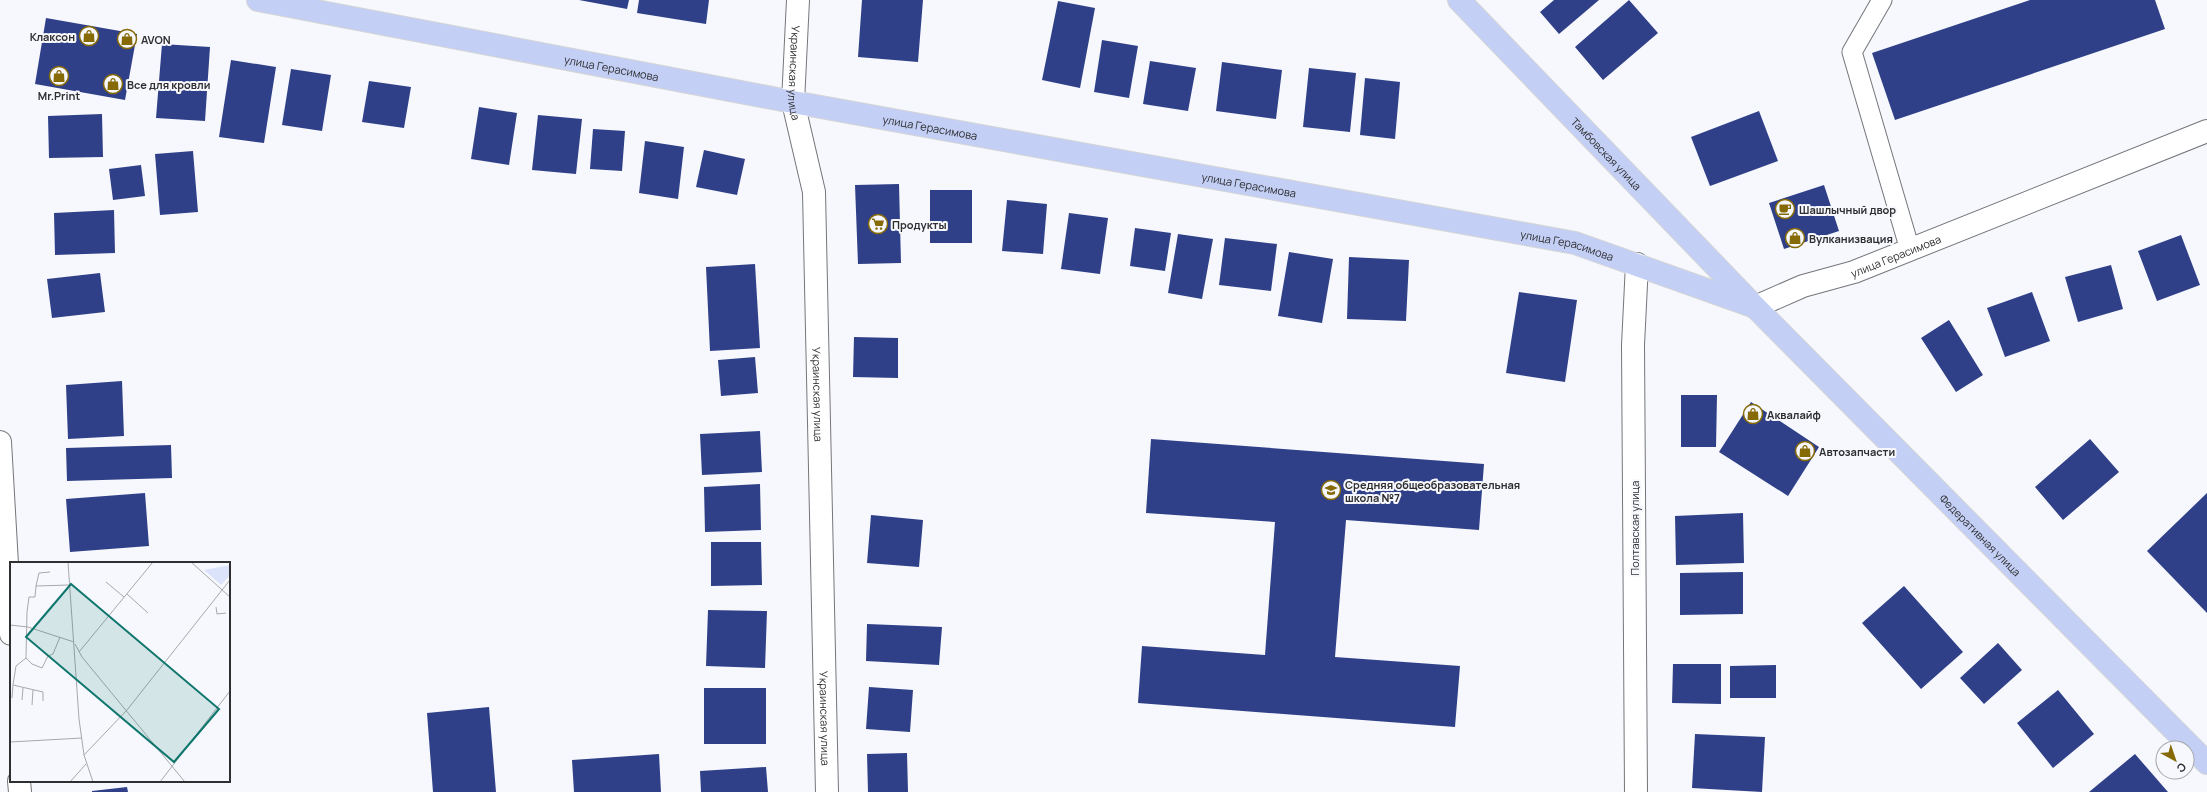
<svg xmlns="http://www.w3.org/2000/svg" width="2207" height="792" viewBox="0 0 2207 792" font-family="Manrope,sans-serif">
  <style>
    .building { fill: #304088 }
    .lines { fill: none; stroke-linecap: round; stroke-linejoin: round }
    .lane-casing { stroke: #74767a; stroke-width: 21 }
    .street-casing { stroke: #74767a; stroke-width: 24 }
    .secondary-casing { stroke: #74767a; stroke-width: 24 }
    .primary-casing { stroke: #d5d5d6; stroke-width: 24 }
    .lane { stroke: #fff; stroke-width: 19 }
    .street { stroke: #fff; stroke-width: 22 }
    .secondary { stroke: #fff; stroke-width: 22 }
    .primary { stroke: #c3cff5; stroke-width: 22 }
    .labels { text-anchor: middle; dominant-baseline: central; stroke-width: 4; stroke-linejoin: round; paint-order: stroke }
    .poi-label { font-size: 11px; font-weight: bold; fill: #2f2f31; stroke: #f6f8fd; text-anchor: start }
    .street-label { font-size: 11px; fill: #2f2f31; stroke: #f6f8fd }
    .inset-road { fill: none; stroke: #a6a8ab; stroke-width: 1 }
    .view { fill: #0f766e; fill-opacity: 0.15; stroke: #0f766e; stroke-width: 2 }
    .inset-edge { fill: none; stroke: #2f2f31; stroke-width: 2 }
  </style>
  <rect width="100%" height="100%" fill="#f6f8fd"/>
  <path class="building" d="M579,0H629L627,9Z
    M639,0H709L706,24L637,13Z
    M862,0H923L918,62L858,57Z
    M1554,0H1599L1559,34L1540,12Z
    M1629,0L1658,33L1603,80L1575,47Z
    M2030,0H2155L2165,29L1895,120L1872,53Z
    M1058,1L1095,8L1080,88L1042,80Z
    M46,18L137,34L125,100L35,84Z
    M1102,40L1138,46L1129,98L1094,92Z
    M162,44L210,47L205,121L156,118Z
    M231,60L276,67L264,143L219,137Z
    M1150,61L1196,68L1188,111L1143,104Z
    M1222,62L1282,70L1276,119L1216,111Z
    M1309,68L1356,73L1350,132L1303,127Z
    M291,69L331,75L322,131L282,125Z
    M1365,78L1400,82L1395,139L1360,135Z
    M369,81L411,87L404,128L362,122Z
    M479,107L517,113L509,165L471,159Z
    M1759,111L1778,161L1710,186L1691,137Z
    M102,114L103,157L49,158L48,116Z
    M538,115L582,119L576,174L532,170Z
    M593,129L625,131L622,171L590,169Z
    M645,141L684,147L678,199L639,193Z
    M704,150L745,159L737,195L696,187Z
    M193,151L198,212L160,215L155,154Z
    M141,165L145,196L113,200L109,169Z
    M899,184L901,263L858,264L855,185Z
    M1824,185L1839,231L1784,249L1769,203Z
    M930,190H972V243H930Z
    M1007,200L1047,204L1043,254L1002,251Z
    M114,210L115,253L55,255L54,213Z
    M1069,213L1108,218L1100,274L1061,269Z
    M1135,228L1171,233L1165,271L1130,266Z
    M1178,234L1213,239L1202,299L1168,293Z
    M2181,235L2200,285L2157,301L2138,251Z
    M1225,238L1277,244L1271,291L1219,285Z
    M1289,252L1333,259L1322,323L1278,316Z
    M1349,257L1409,260L1406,321L1347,319Z
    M755,264L760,348L710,351L706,267Z
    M2111,265L2123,309L2078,322L2065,277Z
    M100,273L105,312L52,318L47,279Z
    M1519,292L1577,300L1565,382L1506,373Z
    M2032,292L2050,341L2005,357L1987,308Z
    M1949,320L1983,375L1956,392L1921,338Z
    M854,337L898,338V378L853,377Z
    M755,357L758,393L721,396L718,360Z
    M122,381L124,436L68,439L66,385Z
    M1681,395H1717L1716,447H1681Z
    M1751,402L1819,447L1788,496L1719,452Z
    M760,431L762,472L702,475L700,434Z
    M1151,439L1484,464L1479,530L1346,520L1335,657L1460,666L1455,727L1138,703L1142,646L1265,655L1275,522L1146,513Z
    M2090,439L2119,472L2063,520L2035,487Z
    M171,445L172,478L67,481L66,448Z
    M760,484L761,530L705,532L704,487Z
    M145,493L149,546L70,552L66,499Z
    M2207,493V613L2147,551Z
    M1743,513L1744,563L1676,565L1675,516Z
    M871,515L923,520L919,567L867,563Z
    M711,542H761L762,585L711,586Z
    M1743,572V614L1680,615V573Z
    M1904,586L1963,652L1921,689L1862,623Z
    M708,610L767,611L765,668L706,666Z
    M867,624L942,627L939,665L866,661Z
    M1998,643L2022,670L1984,704L1960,678Z
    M1673,664H1721V704L1672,703Z
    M1776,665V698H1730V666Z
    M869,687L913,690L910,732L866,729Z
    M704,688H766V744H704Z
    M2058,690L2094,734L2053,768L2017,723Z
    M489,707L496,792H433L427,713Z
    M1695,734L1765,737L1762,792L1692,788Z
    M907,753L908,792H868L867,754Z
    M659,754L661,792H574L572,760Z
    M2135,754L2168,792H2089Z
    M766,767L768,792H701L700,771Z
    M127,787L128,792H92V791Z"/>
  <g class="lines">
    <g class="lane-casing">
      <path id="lane" d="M1882,0L1852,52L1910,250"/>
    </g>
    <g class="street-casing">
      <g id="street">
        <path id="s1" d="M798,0L793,102L814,192L827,792"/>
        <path id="s2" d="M1755,307L1803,286L1854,272L2207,131"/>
      </g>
    </g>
    <g class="secondary-casing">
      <path id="secondary" d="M0,442L11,634
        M19,781L20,792
        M1636,792L1633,345L1637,264"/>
    </g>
    <g class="primary-casing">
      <g id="primary">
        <path id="s3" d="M258,0L793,102L1575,243L1755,307"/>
        <path id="s4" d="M1459,0L1755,307L2207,763"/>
      </g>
    </g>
    <use href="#lane" class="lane"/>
    <use href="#street" class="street"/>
    <use href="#secondary" class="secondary"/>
    <use href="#primary" class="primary"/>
  </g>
  <defs>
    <g id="shop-ring" transform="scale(1)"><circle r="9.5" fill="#f6f8fd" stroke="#866a06" stroke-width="1.5"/><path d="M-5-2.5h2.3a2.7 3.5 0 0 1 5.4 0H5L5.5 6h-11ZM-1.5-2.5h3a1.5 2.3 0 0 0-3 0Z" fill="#866a06"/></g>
    <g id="cafe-ring" transform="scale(1)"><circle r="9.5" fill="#f6f8fd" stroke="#866a06" stroke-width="1.5"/><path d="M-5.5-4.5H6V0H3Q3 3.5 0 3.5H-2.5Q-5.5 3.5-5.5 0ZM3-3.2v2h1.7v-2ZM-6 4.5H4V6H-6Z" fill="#866a06"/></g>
    <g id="supermarket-ring" transform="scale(1)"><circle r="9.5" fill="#f6f8fd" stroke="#866a06" stroke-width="1.5"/><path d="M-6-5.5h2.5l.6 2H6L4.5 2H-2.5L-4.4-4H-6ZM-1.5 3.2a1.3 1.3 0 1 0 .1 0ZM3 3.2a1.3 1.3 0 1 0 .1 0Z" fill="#866a06"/></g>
    <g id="school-ring" transform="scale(1)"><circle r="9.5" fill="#f6f8fd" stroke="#866a06" stroke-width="1.5"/><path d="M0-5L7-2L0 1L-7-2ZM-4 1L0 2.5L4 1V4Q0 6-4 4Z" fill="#866a06"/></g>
  </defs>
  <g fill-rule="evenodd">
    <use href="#shop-ring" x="89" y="36"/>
    <use href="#shop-ring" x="127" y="39"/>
    <use href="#shop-ring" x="59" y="76"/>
    <use href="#shop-ring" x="113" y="84"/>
    <use href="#cafe-ring" x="1785" y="209"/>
    <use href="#supermarket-ring" x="878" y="224"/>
    <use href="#shop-ring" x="1795" y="238"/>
    <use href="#shop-ring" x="1753" y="414"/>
    <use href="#shop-ring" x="1805" y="451"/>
    <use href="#school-ring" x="1331" y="490"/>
  </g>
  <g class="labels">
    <g class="poi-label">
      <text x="75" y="36" text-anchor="end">Клаксон</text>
      <text x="141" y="39">AVON</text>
      <text x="127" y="84">Все для кровли</text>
      <text x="59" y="95" text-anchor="middle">Mr.Print</text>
      <text x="1799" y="209">Шашлычный двор</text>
      <text x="892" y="224">Продукты</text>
      <text x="1809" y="238">Вулканизвация</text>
      <text x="1767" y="414">Аквалайф</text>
      <text x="1819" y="451">Автозапчасти</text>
      <text x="1345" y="484">Средняя общеобразовательная<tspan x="1345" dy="13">школа №7</tspan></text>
    </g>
    <g class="street-label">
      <text stroke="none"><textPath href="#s3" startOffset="360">улица Герасимова</textPath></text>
      <text stroke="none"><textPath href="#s1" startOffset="73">Украинская улица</textPath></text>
      <text stroke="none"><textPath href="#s3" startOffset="684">улица Герасимова</textPath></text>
      <text stroke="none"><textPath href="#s4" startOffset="213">Тамбовская улица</textPath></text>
      <text stroke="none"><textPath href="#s3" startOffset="1008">улица Герасимова</textPath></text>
      <text stroke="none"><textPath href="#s3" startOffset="1332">улица Герасимова</textPath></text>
      <text stroke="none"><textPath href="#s2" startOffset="150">улица Герасимова</textPath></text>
      <text stroke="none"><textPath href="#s1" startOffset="397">Украинская улица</textPath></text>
      <text transform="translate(1634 528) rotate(-90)">Полтавская улица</text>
      <text stroke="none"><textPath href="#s4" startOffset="747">Федеративная улица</textPath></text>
      <text stroke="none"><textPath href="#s1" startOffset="721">Украинская улица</textPath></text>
    </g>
  </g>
  <g transform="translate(10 562)">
    <rect width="220" height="220" fill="#f6f8fd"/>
    <path d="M220,3V13L211,23L194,8Z" fill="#dbe3fa"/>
    <path class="inset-road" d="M58,0L69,157L74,193L83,220M181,0L220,35M40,10L29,11L26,24L59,23M96,20L114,35M26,24L25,35H19L17,50L16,96L6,104L3,123L33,130V139M117,32L138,51M206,45L207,52L216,51M0,63L18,65L64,80M65,82L72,95L175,220M69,90L143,0M16,96L22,102L32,106L38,94L43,92L50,75M2,136L3,123M12,138L13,126M22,143L23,128M0,180L72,176M74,193L117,148L220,18M60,220L76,202M150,220L220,129"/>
    <path class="view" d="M61,22L209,147L164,200L16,75Z"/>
    <rect width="220" height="220" class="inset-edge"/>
  </g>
  <g transform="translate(2175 760) rotate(140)"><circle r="19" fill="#f6f8fd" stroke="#a6a8ab"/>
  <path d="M0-3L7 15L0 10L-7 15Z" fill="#866a06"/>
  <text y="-6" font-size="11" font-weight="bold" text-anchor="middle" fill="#2f2f31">С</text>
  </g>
</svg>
